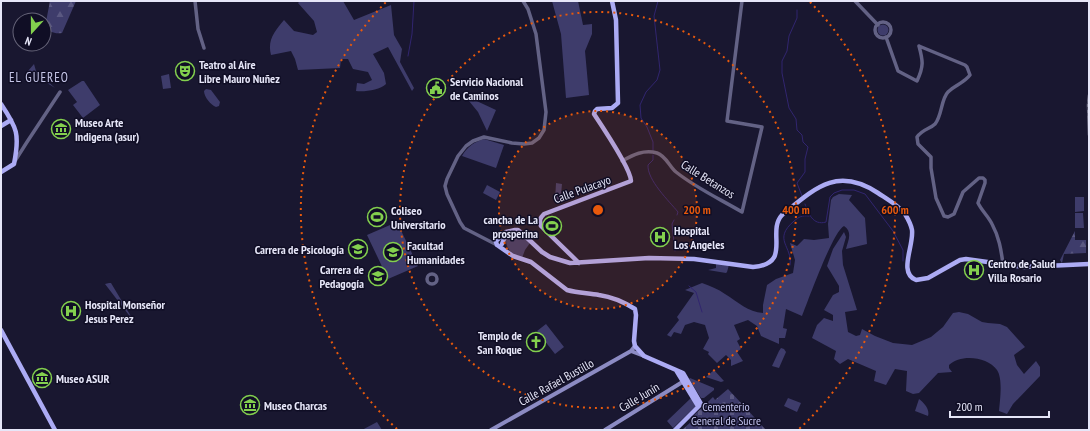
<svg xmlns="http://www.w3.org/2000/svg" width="1090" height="431" viewBox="0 0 1090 431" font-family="'PT Sans Narrow',sans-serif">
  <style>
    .green { fill: #3e3c6b }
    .forest { fill: url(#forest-firs) }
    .cemetery { fill: url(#cemetery-stones) }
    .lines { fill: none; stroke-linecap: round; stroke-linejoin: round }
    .stream { stroke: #31256f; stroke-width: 1 }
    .tertiary { stroke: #636285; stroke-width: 3.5 }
    .secondary { stroke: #8c8bc3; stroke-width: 4 }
    .primary { stroke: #acabf4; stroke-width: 4.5 }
    .rail-casing { stroke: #7d7c91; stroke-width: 2.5 }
    .rail { stroke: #100e25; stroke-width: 1; stroke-dasharray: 3; stroke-linecap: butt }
    .ring { fill: none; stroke: #e8590c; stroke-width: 2; stroke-dasharray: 2 4 }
    .labels { text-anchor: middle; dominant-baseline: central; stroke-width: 3; stroke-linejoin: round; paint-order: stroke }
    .poi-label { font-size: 12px; font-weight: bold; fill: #e6e6f8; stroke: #100e25; text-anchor: start }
    .street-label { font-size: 12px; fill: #e6e6f8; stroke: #100e25 }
    .park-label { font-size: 12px; fill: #c5c6f1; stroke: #100e25 }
    .neighbourhood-label { font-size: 13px; letter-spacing: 1px; fill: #c6c6e8; stroke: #100e25 }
    .centre { fill: #e8590c; stroke: #100e25; stroke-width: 2 }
    .ring-label { font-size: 12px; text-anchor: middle; font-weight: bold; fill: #e8590c; stroke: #100e25; stroke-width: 3; stroke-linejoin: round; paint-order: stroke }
  </style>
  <defs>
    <pattern id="forest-firs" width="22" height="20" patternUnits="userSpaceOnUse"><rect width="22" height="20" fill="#3e3c6b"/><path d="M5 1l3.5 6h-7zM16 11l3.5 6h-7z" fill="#5a5881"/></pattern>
    <pattern id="cemetery-stones" width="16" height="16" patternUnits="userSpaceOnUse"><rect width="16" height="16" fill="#3e3c6b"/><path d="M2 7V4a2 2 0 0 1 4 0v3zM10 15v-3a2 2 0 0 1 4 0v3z" fill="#5a5881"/></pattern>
  </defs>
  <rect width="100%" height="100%" fill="#191730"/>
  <path class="green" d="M300,1H343L354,20L391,5L394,35L402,49L400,62L414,88L412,91L388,47L373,54L384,73L386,84C380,90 365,92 356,91L357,83L364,84L372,80L368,72L353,69L348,59H341L340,68L298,70L295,59L291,51L271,55C267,40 275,31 284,20L294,31L313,35L317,32L314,21L298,3Z
    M552,1H578L583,25L592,24V34L585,51L589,95L566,98L561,34Z
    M877.5 30a5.5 5.5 0 1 1 11 0a5.5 5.5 0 1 1-11 0Z
    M34,64L36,71L55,88L28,71Z
    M169,74L171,88L163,89L161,76Z
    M82,81H84L100,105L83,118L73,105L77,102L68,90Z
    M206,89L211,90L220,102L219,106L216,107C211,105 204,97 204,91Z
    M468,97L496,110L487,131L478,112L469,101Z
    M484,139L504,145L496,168L462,156C467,147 474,142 484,139Z
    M556,183L562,184L561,195L559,200H555Z
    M487,185L500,192L496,200L483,193Z
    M839,194L852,195L849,200L865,218L867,244L846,249C848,241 853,232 844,226C833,231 808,301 802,316L786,309L783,328L787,329L785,338H779V344L761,336L757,326L748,320L734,325L740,339L737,341L741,349L737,352L743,361L731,366V360L726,355L717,363L708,354L709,352L703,349L709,338L705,325L694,322L685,325L681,334L674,332L671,337L667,335L679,320L677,317L694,293L685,290L702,283C710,286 718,289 725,294C738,302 748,312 763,313V305L767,285L776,279L793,273L795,260L790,243L797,246L804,239L814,240L829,238L828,224L831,200L833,197Z
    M1075,197H1084V211L1075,212Z
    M1075,213H1083L1084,228H1075Z
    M550,218L560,227L554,234L544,225Z
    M397,222L418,266L388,279L367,235Z
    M512,232C520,233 525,238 530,243L525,250L522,258C511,254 502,246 508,233Z
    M844,232L846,237L842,251L843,265L857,310L845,312L848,332L856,336L860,335L862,329L875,336L893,343L912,345L931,337L943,327L953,313L959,312L968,314L982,322L988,323L1000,324L1007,327L1025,347L1014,355L1017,365L1024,374L1036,361L1040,367V376L1013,404L1007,414L999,411C1000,400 1003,379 997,370C987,356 960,354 949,365V368L952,372L938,373L919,393L913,394L906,391L907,371L895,369L886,385L874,381L876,371L848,359L840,364L834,359L836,351L812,338L817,325L824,318L833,321V315L824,310L833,295L839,292V286L827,266L833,249Z
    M716,263L729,265L727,272L726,273L708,270L716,268Z
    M109,283H111L135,323L105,284Z
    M546,324L564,347L555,354L537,331Z
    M781,348L784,349L786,352L779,368L772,366L779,351Z
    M714,370L724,381L721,382L706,377Z
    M690,378L714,388V390L704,398H701L689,379Z
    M691,398L696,406L673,428L667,421Z
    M788,398L801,403L797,412L784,406Z
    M919,399C924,403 930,409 928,416L915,411Z
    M377,422L382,430H362Z"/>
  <path class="forest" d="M50,1H76L62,33C54,34 50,32 45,27Z
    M1075,231V240H1086V253L1064,254L1062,263L1060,260Z"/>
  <path class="cemetery" d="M728,389L766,430H682L692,421L690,419L713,397L715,400Z"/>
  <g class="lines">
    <path class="stream" d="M797,10V18L789,36L787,51L782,61V73L789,108L796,119L797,130L802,135L803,142L808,147L805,159V172L797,183L802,196
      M408,56L412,34L414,1
      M653,150V142L647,127L641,118L640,105L646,92L657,80L660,70L654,16L658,1
      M653,155V160L648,165C647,180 669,201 678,212L677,215
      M805,204C808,213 813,226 826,222L830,197L834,193L842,190H854L865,194L893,231L903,250V261
      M674,220L672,224L675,251
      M790,265C793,246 772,240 794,221C799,217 802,215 809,216
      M689,286L696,292L702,312"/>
    <path class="tertiary" d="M195,1L198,29L204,48
      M855,1L878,25
      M875 30a8 8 0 1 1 16 0a8 8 0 1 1-16 0Z
      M886,37L898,71L917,81C924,66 923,61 919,46
      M919,46L965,65L967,67L970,75C964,83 955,85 948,92C941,99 942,116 935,124C930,129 923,129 917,137L918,144L931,157V168L936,198L944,216L948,217L954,214L963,192L979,178H983L985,180V183L978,203C982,211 988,216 992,224C999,237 1001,249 1003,264
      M15,161L27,142L60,92
      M622,161C633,155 644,149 657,153C666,156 669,166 676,172C696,188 720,199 742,212L762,127L727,121L742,1
      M497,245L464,228L460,222L447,194L445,186L447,179L458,156L466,146L473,141L484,137L512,143L524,144L532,143L539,138L544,130L546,112L536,34L528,9L523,1
      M427 279a5 5 0 1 1 10 0a5 5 0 1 1-10 0Z"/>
    <path class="secondary" d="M631,351L644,356
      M491,430L631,351L635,346
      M605,430L684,381"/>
    <path class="primary" d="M1,104C17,128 20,134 14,164L1,172
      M1,126L11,120
      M502,244L506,234
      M579,263L541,226C539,220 540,218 544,214L631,181C631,170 602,126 594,114L595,111L597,109L612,108L618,103L616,20L612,1
      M1,330L55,430
      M676,370L698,406
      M675,430L701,404L683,373L644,356L635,346L634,341L636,315L635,309C624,302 613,297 599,295C588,293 578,293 567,290L531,262L513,256L497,245L496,242L497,240L506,232L515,230H518L523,234L542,252L550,257L570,263L649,258L694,259L753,267C793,264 766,232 782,215C815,188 837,166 878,193C887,199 898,205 905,214C908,219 911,224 912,230C914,246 898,273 916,280L928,278L960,260L966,259L1024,267L1089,264"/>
    <g class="rail-casing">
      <path id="rail" d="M1089,95L1088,105L1089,135"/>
    </g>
    <use href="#rail" class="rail"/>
  </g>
  <circle cx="598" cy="210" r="99" fill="#e8590c" fill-opacity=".12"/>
  <g class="ring">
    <circle cx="598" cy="210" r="99"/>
    <circle cx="598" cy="210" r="198"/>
    <path d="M397 429A297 297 0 0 1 386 2M810 2A297 297 0 0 1 799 429"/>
  </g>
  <defs>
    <g id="theatre-ring" transform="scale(1)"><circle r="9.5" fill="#100e25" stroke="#83d04e" stroke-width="1.5"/><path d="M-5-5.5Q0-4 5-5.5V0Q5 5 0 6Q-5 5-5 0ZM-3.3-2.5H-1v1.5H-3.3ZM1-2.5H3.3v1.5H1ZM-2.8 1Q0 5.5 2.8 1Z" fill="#83d04e"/></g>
    <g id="civic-ring" transform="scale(1)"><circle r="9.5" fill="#100e25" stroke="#83d04e" stroke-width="1.5"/><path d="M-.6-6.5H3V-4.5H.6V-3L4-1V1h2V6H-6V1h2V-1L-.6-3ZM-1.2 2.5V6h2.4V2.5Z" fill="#83d04e"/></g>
    <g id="museum-ring" transform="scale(1)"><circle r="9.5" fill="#100e25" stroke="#83d04e" stroke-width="1.5"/><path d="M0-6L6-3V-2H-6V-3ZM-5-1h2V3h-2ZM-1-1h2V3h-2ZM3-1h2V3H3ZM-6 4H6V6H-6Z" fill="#83d04e"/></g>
    <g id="stadium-ring" transform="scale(1)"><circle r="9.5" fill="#100e25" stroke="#83d04e" stroke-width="1.5"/><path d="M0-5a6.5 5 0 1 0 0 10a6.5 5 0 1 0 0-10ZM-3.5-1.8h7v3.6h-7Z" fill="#83d04e"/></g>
    <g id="hospital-ring" transform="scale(1)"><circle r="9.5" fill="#100e25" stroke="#83d04e" stroke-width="1.5"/><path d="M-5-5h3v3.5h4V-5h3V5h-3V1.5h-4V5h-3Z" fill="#83d04e"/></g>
    <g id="university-ring" transform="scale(1)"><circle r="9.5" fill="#100e25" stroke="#83d04e" stroke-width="1.5"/><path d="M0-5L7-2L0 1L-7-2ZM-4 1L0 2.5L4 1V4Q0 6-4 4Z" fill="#83d04e"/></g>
    <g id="church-ring" transform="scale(1)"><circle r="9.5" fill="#100e25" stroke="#83d04e" stroke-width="1.5"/><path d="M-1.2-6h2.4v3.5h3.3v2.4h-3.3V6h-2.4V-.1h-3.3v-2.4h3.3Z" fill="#83d04e"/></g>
  </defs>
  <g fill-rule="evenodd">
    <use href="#theatre-ring" x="185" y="71"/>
    <use href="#civic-ring" x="436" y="88"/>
    <use href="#museum-ring" x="61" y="129"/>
    <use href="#stadium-ring" x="377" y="217"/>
    <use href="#stadium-ring" x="552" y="226"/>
    <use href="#hospital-ring" x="660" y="237"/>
    <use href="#university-ring" x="358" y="249"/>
    <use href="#university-ring" x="393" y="252"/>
    <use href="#hospital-ring" x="974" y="270"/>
    <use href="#university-ring" x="378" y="276"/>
    <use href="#hospital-ring" x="71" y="311"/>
    <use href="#church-ring" x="536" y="342"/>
    <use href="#museum-ring" x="42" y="378"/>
    <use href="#museum-ring" x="250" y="405"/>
  </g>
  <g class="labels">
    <g class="poi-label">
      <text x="199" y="64">Teatro al Aire<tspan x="199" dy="14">Libre Mauro Nuñez</tspan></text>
      <text x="450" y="81">Servicio Nacional<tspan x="450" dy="14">de Caminos</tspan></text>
      <text x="75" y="122">Museo Arte<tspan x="75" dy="14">Indigena (asur)</tspan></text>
      <text x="391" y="210">Coliseo<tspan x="391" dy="14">Universitario</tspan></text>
      <text x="538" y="219" text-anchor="end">cancha de La<tspan x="538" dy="14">prosperina</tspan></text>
      <text x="674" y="230">Hospital<tspan x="674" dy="14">Los Angeles</tspan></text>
      <text x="407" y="245">Facultad<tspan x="407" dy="14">Humanidades</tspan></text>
      <text x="344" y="249" text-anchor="end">Carrera de Psicología</text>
      <text x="988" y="263">Centro de Salud<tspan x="988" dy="14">Villa Rosario</tspan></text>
      <text x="364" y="269" text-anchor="end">Carrera de<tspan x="364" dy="14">Pedagogía</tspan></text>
      <text x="85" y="304">Hospital Monseñor<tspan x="85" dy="14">Jesus Perez</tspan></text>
      <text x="522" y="335" text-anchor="end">Templo de<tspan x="522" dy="14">San Roque</tspan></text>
      <text x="56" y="378">Museo ASUR</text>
      <text x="264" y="405">Museo Charcas</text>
    </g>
    <g class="street-label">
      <text transform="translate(708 179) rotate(32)">Calle Betanzos</text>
      <text transform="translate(582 189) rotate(-20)">Calle Pulacayo</text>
      <text transform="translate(556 382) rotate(-29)">Calle Rafael Bustillo</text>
      <text transform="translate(639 397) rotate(-31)">Calle Junín</text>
    </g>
    <g class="park-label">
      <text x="726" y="406">Cementerio<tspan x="726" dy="14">General de Sucre</tspan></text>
    </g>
    <g class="neighbourhood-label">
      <text x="39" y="77">EL GUEREO</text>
    </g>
  </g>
  <circle cx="598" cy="210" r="6" class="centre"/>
  <g class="ring-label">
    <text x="697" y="214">200 m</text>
    <text x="796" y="214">400 m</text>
    <text x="895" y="214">600 m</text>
  </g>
  <rect width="1090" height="431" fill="none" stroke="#e6e6f8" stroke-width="4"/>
  <g transform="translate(32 32) rotate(201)"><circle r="19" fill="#100e25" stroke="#666479"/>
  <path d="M0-3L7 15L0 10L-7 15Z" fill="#83d04e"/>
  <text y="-6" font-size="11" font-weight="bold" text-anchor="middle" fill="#e6e6f8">N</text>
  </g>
  <path d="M950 411v6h99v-6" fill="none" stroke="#e6e6f8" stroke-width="2"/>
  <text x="956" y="411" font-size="12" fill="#e6e6f8" stroke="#100e25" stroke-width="3" paint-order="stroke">200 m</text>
</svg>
